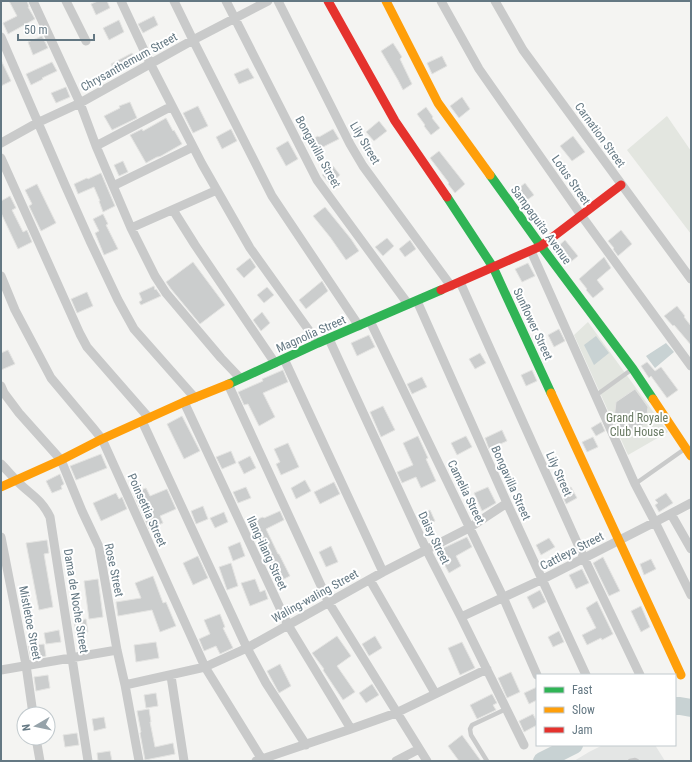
<svg xmlns="http://www.w3.org/2000/svg" width="692" height="762" viewBox="0 0 692 762" font-family="'Roboto Condensed',sans-serif">
  <style>
    .built { fill: #e4e6e5 }
    .green { fill: #e3e6e0 }
    .water { fill: #c8d2d3 }
    .lines { fill: none; stroke-linecap: round; stroke-linejoin: round }
    .river { stroke: #c8d2d3; stroke-width: 18 }
    .building { fill: #cbcdcd; stroke: #e4e4e2 }
    .lane { stroke: #c9caca; stroke-width: 4.5 }
    .street { stroke: #c9caca; stroke-width: 9 }
    .fast { stroke: #30b455; stroke-width: 9 }
    .slow { stroke: #ff9f0a; stroke-width: 9 }
    .jam { stroke: #e5322d; stroke-width: 9 }
    .labels { text-anchor: middle; dominant-baseline: central; stroke-width: 4; stroke-linejoin: round; paint-order: stroke }
    .street-label { font-size: 12px; fill: #647883; stroke: #fff }
    .park-label { font-size: 12px; fill: #697a63; stroke: #fff }
  </style>
  <rect width="100%" height="100%" fill="#f4f4f2"/>
  <path class="built" d="M603,745H655L665,761H574L589,752Z"/>
  <path class="green" d="M667,116L691,151V234L627,150Z
    M588,322L668,432L628,455L574,335Z"/>
  <path class="water" d="M596,336L609,353L594,365L584,345Z
    M666,343L674,352L655,368L646,356Z"/>
  <g class="lines">
    <path class="river" d="M675,706H680L691,708
      M542,761L574,745"/>
  </g>
  <path class="building" d="M9,1H27L29,7H28L35,19L8,34L3,23L17,16Z
    M98,1H107L110,8L96,15L91,4Z
    M154,16L158,25L143,33L138,24Z
    M119,20L124,32L109,40L103,28Z
    M42,36L48,48L33,55L28,42Z
    M393,43L402,57L400,59L412,84L403,90L398,80L381,51Z
    M132,53L137,63L116,74L111,64Z
    M442,56L447,66L432,74L427,63Z
    M1,60L11,81L1,86Z
    M52,62L57,71L42,78L43,79L31,85L26,74Z
    M248,68L254,78L239,84L234,74Z
    M66,87L70,97L56,103L51,93Z
    M462,97L470,109L459,118L450,106Z
    M130,102L137,118L112,130L104,116L120,108L119,106Z
    M198,106L208,126L193,133L183,113Z
    M426,107L433,117L432,118L440,128L431,135L424,126L425,125L417,114Z
    M166,118L173,131L174,130L182,144L161,156L158,157H157L146,163L130,135L142,129L143,131Z
    M379,121L387,131L374,141L366,132Z
    M231,129L237,141L222,149L216,137Z
    M333,129L339,139L313,152L307,142L318,136L319,137Z
    M573,136L585,152L572,161L560,146Z
    M288,141L298,159L286,166L276,148Z
    M439,151L465,184L455,193L448,184L449,183L430,158Z
    M123,161L128,172L119,176L114,165Z
    M333,166L340,175L330,184L322,175Z
    M101,173L115,206L103,212L99,201H100L94,187L78,194L74,184L87,178L88,179Z
    M525,183L534,195L523,203L514,192Z
    M37,184L56,223L41,231L29,206L32,204L25,190Z
    M10,196L16,208L12,210L23,232L27,230L32,242L18,249L1,213V201Z
    M325,207L351,239L359,251L346,260L330,237L313,216Z
    M103,214L108,224L106,225L118,249L104,255L95,233L99,231L93,219Z
    M621,230L632,244L618,256L613,249L614,248L608,241Z
    M387,238L394,246L383,256L375,247Z
    M410,240L416,249L405,257L399,249Z
    M565,240L578,256L566,266L554,250Z
    M604,257L611,268L597,280L604,289L593,298L586,290L587,289L579,279Z
    M250,258L256,267L244,278L236,269Z
    M193,262L225,305L200,324L171,289L166,282Z
    M528,263L535,276L522,282L515,269Z
    M322,281L328,291L306,309L299,300Z
    M154,286L155,290L156,289L161,296L141,305L139,302L142,300L139,293Z
    M267,287L274,295L264,303L257,295Z
    M87,292L93,306L77,313L71,299Z
    M677,306L685,316L684,317L691,326V345L674,325L673,326L664,316Z
    M262,312L270,323L261,331L253,320Z
    M559,329L565,341L554,347L548,335Z
    M369,335L375,347L357,356L351,343Z
    M8,350L15,364L1,370V353Z
    M480,353L486,363L475,369L469,359Z
    M647,362L655,371L661,367L678,390L667,398L651,376L649,378L641,366Z
    M283,370L288,382L263,393L275,417L259,426L248,404L244,405L238,392L263,381L262,379Z
    M532,370L537,381L526,386L521,375Z
    M422,377L427,387L412,394L407,384Z
    M635,389L648,407L646,423L626,436L614,419L616,402Z
    M383,406L395,430L381,437L370,412Z
    M182,416L200,451L184,459L167,424Z
    M601,422L605,431L596,436L591,428Z
    M502,430L507,441L489,449L485,438Z
    M418,436L428,458L426,459L436,481L421,488L416,477L402,483L397,472L413,465L403,443Z
    M466,436L472,447L457,455L451,443Z
    M593,437L598,447L587,452L582,442Z
    M288,443L299,467L281,475L276,464L280,462L274,449Z
    M231,451L236,463L222,469L216,457Z
    M101,454L107,468L76,480L70,466Z
    M250,456L256,468L244,474L238,462Z
    M60,474L64,484L61,486L62,489L52,493L46,481Z
    M305,480L311,491L296,499L291,488Z
    M334,482L340,494L320,504L314,492Z
    M246,487L251,498L238,503L233,492Z
    M488,487L496,503L482,511L474,493Z
    M571,487L577,498L566,504L561,492Z
    M146,488L150,496L167,489L176,509L160,516L163,523L149,529L133,493Z
    M116,493L119,499L122,497L127,509L101,521L93,503Z
    M666,493L673,503L659,512L655,505L658,503L655,500Z
    M203,506L208,519L196,524L191,511Z
    M430,510L435,521L423,527L417,516Z
    M280,511L284,520L266,529L278,554H279L290,576L276,583L266,560L267,559L250,522L263,517L264,518Z
    M224,512L228,522L215,528L210,518Z
    M467,537L472,547L456,556L461,566L449,573L437,551Z
    M549,538L555,547L541,555L536,545Z
    M47,540L49,553L44,554L53,607L39,610L26,543Z
    M240,542L245,556L233,561L228,547Z
    M331,546L338,562L326,567L319,552Z
    M198,556L208,578L193,585L183,563Z
    M603,557L620,591L609,596L593,563Z
    M651,559L656,569L644,575L640,564Z
    M231,563L238,586L227,590L219,567Z
    M582,569L589,583L576,589L569,575Z
    M153,576L163,603L166,602L176,626L160,632L152,610L118,616L116,602L141,598L135,583Z
    M98,579L103,617L89,619L84,581Z
    M255,579L260,592L265,590L268,599L250,606L241,583Z
    M540,590L546,602L533,609L527,597Z
    M597,601L613,634L602,640L601,638L587,645L582,635L596,628L586,608Z
    M641,606L650,627L641,632L631,611Z
    M220,614L225,627L223,628L233,648L220,654L216,646L204,651L199,639L210,634L204,620Z
    M86,619L88,632L76,633L74,621Z
    M59,630L61,642L46,644L44,633Z
    M559,631L564,642L553,647L548,637Z
    M337,636L351,656L337,666L355,692L343,700L323,670L324,669L312,653Z
    M375,636L382,648L369,656L362,644Z
    M156,642L159,658L136,662L134,645Z
    M462,642L475,668L460,675L448,648Z
    M44,644L46,656L31,659L28,646Z
    M280,664L291,686L279,693L267,671Z
    M511,672L520,692L507,698L498,678Z
    M48,675L50,688L36,691L34,677Z
    M372,684L379,695L366,703L359,693Z
    M537,687V700L529,704L524,693Z
    M156,693L158,706L146,708L144,695Z
    M492,694L497,703L493,705L496,710L477,719L470,705Z
    M149,709L151,722H150L155,747L173,743L175,754L145,760L140,733L141,732L137,711Z
    M533,714L537,722V725L524,732L519,721Z
    M104,717L106,728L94,731L92,719Z
    M77,733L79,745L65,747L63,735Z
    M462,735L481,761H459L448,746Z
    M110,751L112,761H98L97,753Z"/>
  <g class="lines">
    <path class="lane" d="M595,396L631,370
      M635,484L686,448
      M487,761L471,735L470,729L472,725L506,709
      M630,761L635,760L637,761"/>
    <path class="street" d="M33,1L80,103L96,146L131,228L155,276L166,293L221,358L240,378
      M66,1L86,41
      M121,1L150,63L202,164L250,248L318,343
      M174,1L193,40L272,196L359,326
      M226,1L317,180L408,304
      M278,1L350,144L363,166L451,286
      M441,1L479,69L581,215L691,366
      M495,1L523,50L691,279
      M1,37L65,185L90,241L118,300L134,329L195,398
      M1,143L37,123L80,103L193,40L268,1
      M96,146L172,106
      M1,158L80,334L87,347L149,418
      M113,186L193,147
      M173,210L195,245L275,363
      M131,228L217,190
      M531,251L635,484L655,522L691,595
      M1,276L15,310L51,378L93,428L102,439L205,667L263,761
      M460,282L584,558L640,675
      M417,301L507,503L586,675
      M370,321L503,597L537,675
      M329,339L426,549L461,617L524,745
      M284,359L383,572
      M228,384L329,603L427,761
      M1,386L4,393L19,413L61,460L82,511L99,547L117,650L125,685L139,761
      M184,402L288,625L351,729
      M142,421L247,648L266,683L306,745
      M1,464C6,469 11,475 16,480C29,494 41,498 50,517L88,761
      M671,514L691,549
      M1,537L26,665L33,714
      M370,580L435,693
      M461,617L543,579L655,522L691,503
      M1,670L117,650
      M171,676L184,761
      M125,685L205,667L247,648L383,572L469,528L507,503
      M36,738L40,761
      M256,761L351,729L396,713L487,669
      M396,761L419,749"/>
    <path class="fast" d="M490,175L541,246L633,369L653,399
      M447,197L493,267L551,393
      M229,384L318,343L441,290"/>
    <path class="slow" d="M386,1L438,103L490,175
      M551,393L681,675
      M653,399L691,456
      M1,487L61,460L102,439L184,402L229,384"/>
    <path class="jam" d="M328,1L395,121L447,197
      M441,290L541,246L621,185"/>
  </g>
  <g class="labels">
    <g class="street-label">
      <text transform="translate(129 62) rotate(-29)">Chrysanthemum Street</text>
      <text transform="translate(600 135) rotate(54)">Carnation Street</text>
      <text transform="translate(365 143) rotate(59)">Lily Street</text>
      <text transform="translate(318 152) rotate(61)">Bongavilla Street</text>
      <text transform="translate(571 180) rotate(55)">Lotus Street</text>
      <text transform="translate(541 225) rotate(54)">Sampaguita Avenue</text>
      <text transform="translate(533 324) rotate(65)">Sunflower Street</text>
      <text transform="translate(311 334) rotate(-24)">Magnolia Street</text>
      <text transform="translate(559 474) rotate(66)">Lily Street</text>
      <text transform="translate(511 483) rotate(66)">Bongavilla Street</text>
      <text transform="translate(466 492) rotate(64)">Camelia Street</text>
      <text transform="translate(147 510) rotate(66)">Poinsettia Street</text>
      <text transform="translate(434 538) rotate(64)">Daisy Street</text>
      <text transform="translate(572 551) rotate(-27)">Cattleya Street</text>
      <text transform="translate(267 553) rotate(65)">Ilang-ilang Street</text>
      <text transform="translate(114 570) rotate(78)">Rose Street</text>
      <text transform="translate(315 596) rotate(-29)">Waling-waling Street</text>
      <text transform="translate(76 601) rotate(81)">Dama de Noche Street</text>
      <text transform="translate(30 623) rotate(79)">Mistletoe Street</text>
    </g>
    <g class="park-label">
      <text x="637" y="418">Grand Royale<tspan x="637" dy="14">Club House</tspan></text>
    </g>
  </g>
  <rect width="692" height="762" fill="none" stroke="#647883" stroke-width="4"/>
  <rect x="536" y="674" width="140" height="72" fill="#ffffff" stroke="#c1c9cd"/>
  <rect x="544" y="687" width="20" height="6" fill="#30b455" stroke="#c1c9cd"/>
  <text x="572" y="694" font-size="12" fill="#647883">Fast</text>
  <rect x="544" y="707" width="20" height="6" fill="#ff9f0a" stroke="#c1c9cd"/>
  <text x="572" y="714" font-size="12" fill="#647883">Slow</text>
  <rect x="544" y="727" width="20" height="6" fill="#e5322d" stroke="#c1c9cd"/>
  <text x="572" y="734" font-size="12" fill="#647883">Jam</text>
  <g transform="translate(36 726) rotate(261)"><circle r="19" fill="#ffffff" stroke="#c1c9cd"/>
  <path d="M0-3L7 15L0 10L-7 15Z" fill="#96a3aa"/>
  <text y="-6" font-size="11" font-weight="bold" text-anchor="middle" fill="#647883">N</text>
  </g>
  <path d="M18 34v6h76v-6" fill="none" stroke="#647883" stroke-width="2"/>
  <text x="24" y="34" font-size="12" fill="#647883" stroke="#ffffff" stroke-width="3" paint-order="stroke">50 m</text>
</svg>
